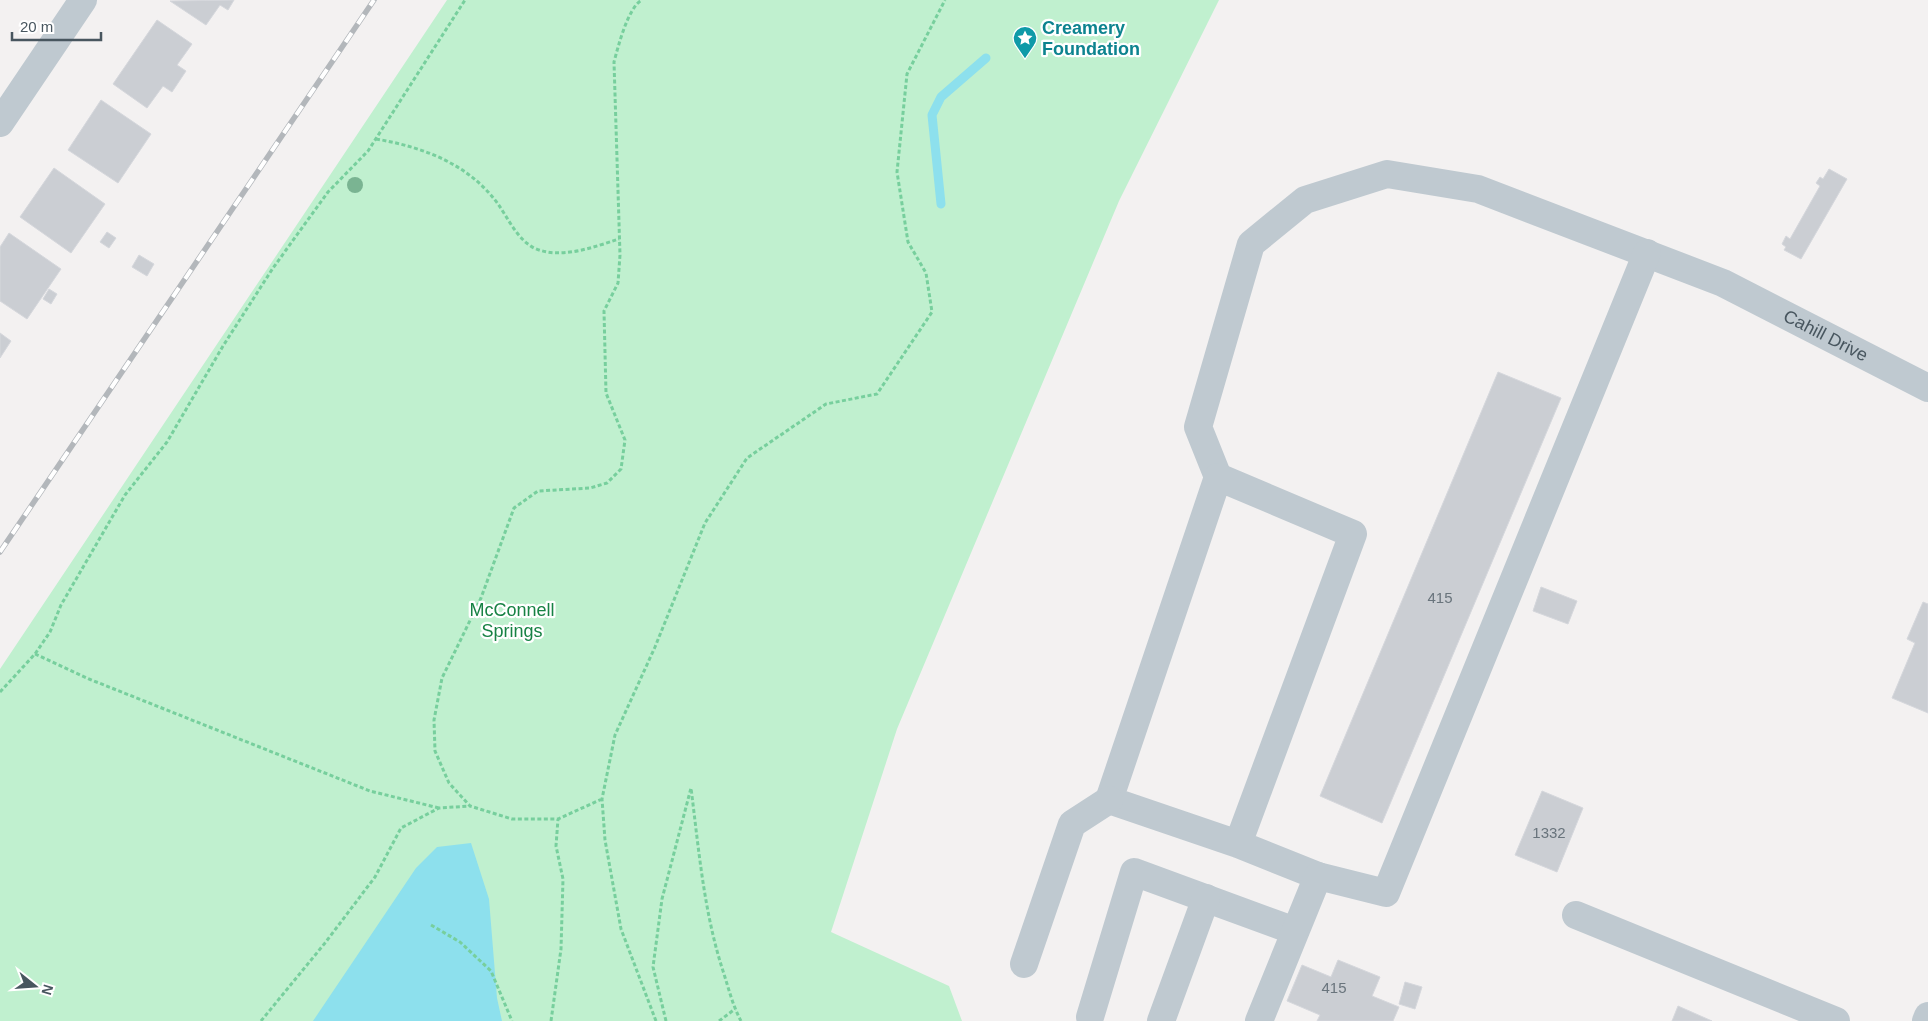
<svg xmlns="http://www.w3.org/2000/svg" width="1928" height="1021" viewBox="0 0 1928 1021" font-family="Arial,sans-serif">
  <style>
    .green { fill: #c0f0cf }
    .water { fill: #8de0ed }
    .lines { fill: none; stroke-linecap: round; stroke-linejoin: round }
    .stream { stroke: #8de0ed; stroke-width: 9 }
    .building { fill: #cbced3; stroke: #d5d7dc }
    .path { stroke: #77cf9d; stroke-width: 3; stroke-dasharray: 4 2.5; stroke-linecap: butt }
    .minor { stroke: #bfc9d0; stroke-width: 28 }
    .rail-casing { stroke: #b3b7bb; stroke-width: 5.5 }
    .rail { stroke: #fff; stroke-width: 4; stroke-dasharray: 11; stroke-linecap: butt }
    .tree { fill: #7ab492 }
    .labels { text-anchor: middle; dominant-baseline: central; stroke-width: 4.5; stroke-linejoin: round; paint-order: stroke }
    .number-label { font-size: 15px; fill: #69747c }
    .culture-label { font-size: 18px; font-weight: bold; fill: #0d838f; stroke: #fff; text-anchor: start }
    .street-label { font-size: 18px; fill: #48565f; stroke: #fff }
    .park-label { font-size: 18px; fill: #178244; stroke: #fff }
  </style>
  <rect width="100%" height="100%" fill="#f3f1f1"/>
  <path class="green" d="M447,0H1219L1119,201L897,729L831,932L949,986L962,1021H0V669Z"/>
  <path class="water" d="M471,843L489,899L497,998L502,1021H313L416,868L437,847Z"/>
  <g class="lines">
    <path class="stream" d="M941,204L932,115L941,97L986,58"/>
  </g>
  <path class="building" d="M234,0L228,10L220,5L206,25L170,1Z
    M157,20L192,44L177,65L186,71L172,92L163,86L147,108L113,84Z
    M101,100L151,134L118,183L68,150Z
    M54,168L105,204L71,253L20,217Z
    M1829,169L1847,179L1801,259L1784,250L1786,247L1782,244L1786,236L1790,239L1820,186L1816,183L1820,177L1823,179Z
    M107,232L116,238L109,248L100,242Z
    M9,233L61,269L27,319L0,301V247Z
    M139,255L154,264L147,276L132,267Z
    M49,289L57,294L51,304L43,299Z
    M0,333L11,341L0,358Z
    M1498,372L1561,398L1382,823L1320,796Z
    M1541,587L1577,601L1568,624L1533,611Z
    M1923,602L1928,604V713L1892,698L1915,643L1907,639Z
    M1542,791L1583,808L1557,872L1515,855Z
    M1338,960L1380,977L1372,996L1399,1007L1393,1021H1317L1320,1015L1287,1001L1302,965L1331,977Z
    M1405,982L1422,987L1415,1009L1399,1004Z
    M1678,1006L1712,1021H1672Z"/>
  <g class="lines">
    <path class="path" d="M376,139C423,147 469,164 498,204C508,218 517,239 534,248C560,260 594,247 619,239
      M35,654L89,679L370,791L439,808
      M0,692L35,654L50,632L61,605L125,495L167,442L223,346L273,268L328,192L368,151L465,0
      M602,799L558,819H512L470,806L449,783L435,751L434,720L442,678L481,598L514,508L538,491L590,488L607,483L621,469L625,440L606,393L604,311L618,283L620,255L614,62C618,47 628,7 642,0
      M431,925L460,942L491,971L512,1021
      M261,1021L325,943L375,877L401,828L439,808L470,806
      M551,1021L561,949L563,879L556,846L558,819
      M656,1021L621,929L605,840L602,799L615,735L655,647L705,523L747,458L826,404L877,394L932,312L926,273L908,242L897,172L907,74L945,0
      M666,1021L653,967L662,899L691,788C699,851 704,914 724,974C729,990 733,1006 741,1021
      M719,1021L735,1009"/>
    <g class="minor">
      <path d="M0,123L83,0"/>
      <path id="s1" d="M1218,477L1198,427L1251,244L1305,200L1387,174L1478,189L1723,283L1928,388"/>
      <path d="M1238,844L1353,534L1218,477L1109,800L1238,844L1318,876"/>
      <path d="M1576,915L1836,1021"/>
      <path d="M1024,964L1072,824L1109,800"/>
      <path d="M1090,1017L1134,872L1295,931"/>
      <path d="M1161,1021L1206,898"/>
      <path d="M1259,1021L1318,876L1386,893L1647,253"/>
      <path d="M1926,1021L1928,1016"/>
    </g>
    <g class="rail-casing">
      <path id="rail" d="M0,552L374,0"/>
    </g>
    <use href="#rail" class="rail"/>
  </g>
  <circle class="tree" cx="355" cy="185" r="8"/>
  <defs>
    <g id="sight-pin" transform="scale(1.25)"><path d="M0 17L-7.5 6A9.5 9.5 0 1 1 7.5 6Z" fill="#0f9aa8" stroke="#fff"/><path d="M0-6L1.8-2.2L6-1.7L2.9 1.2L3.7 5.4L0 3.3L-3.7 5.4L-2.9 1.2L-6-1.7L-1.8-2.2Z" fill="#fff"/></g>
  </defs>
  <g fill-rule="evenodd">
    <use href="#sight-pin" x="1025" y="38"/>
  </g>
  <g class="labels">
    <g class="number-label">
      <text x="1440" y="597">415</text>
      <text x="1549" y="832">1332</text>
      <text x="1334" y="987">415</text>
    </g>
    <g class="culture-label">
      <text x="1042" y="28">Creamery<tspan x="1042" dy="21">Foundation</tspan></text>
    </g>
    <g class="street-label">
      <text stroke="none"><textPath href="#s1" startOffset="870">Cahill Drive</textPath></text>
    </g>
    <g class="park-label">
      <text x="512" y="610">McConnell<tspan x="512" dy="21">Springs</tspan></text>
    </g>
  </g>
  <g transform="translate(35 986) rotate(107)" stroke="#ffffff" stroke-width="4" paint-order="stroke">
  <path d="M0-4L9 19L0 12L-9 19Z" fill="#48565f"/>
  <text y="-8" font-size="14" font-weight="bold" text-anchor="middle" fill="#48565f">N</text>
  </g>
  <path d="M12 32v8h89v-8" fill="none" stroke="#48565f" stroke-width="2.5"/>
  <text x="20" y="32" font-size="15" fill="#48565f" stroke="#ffffff" stroke-width="4" paint-order="stroke">20 m</text>
</svg>
